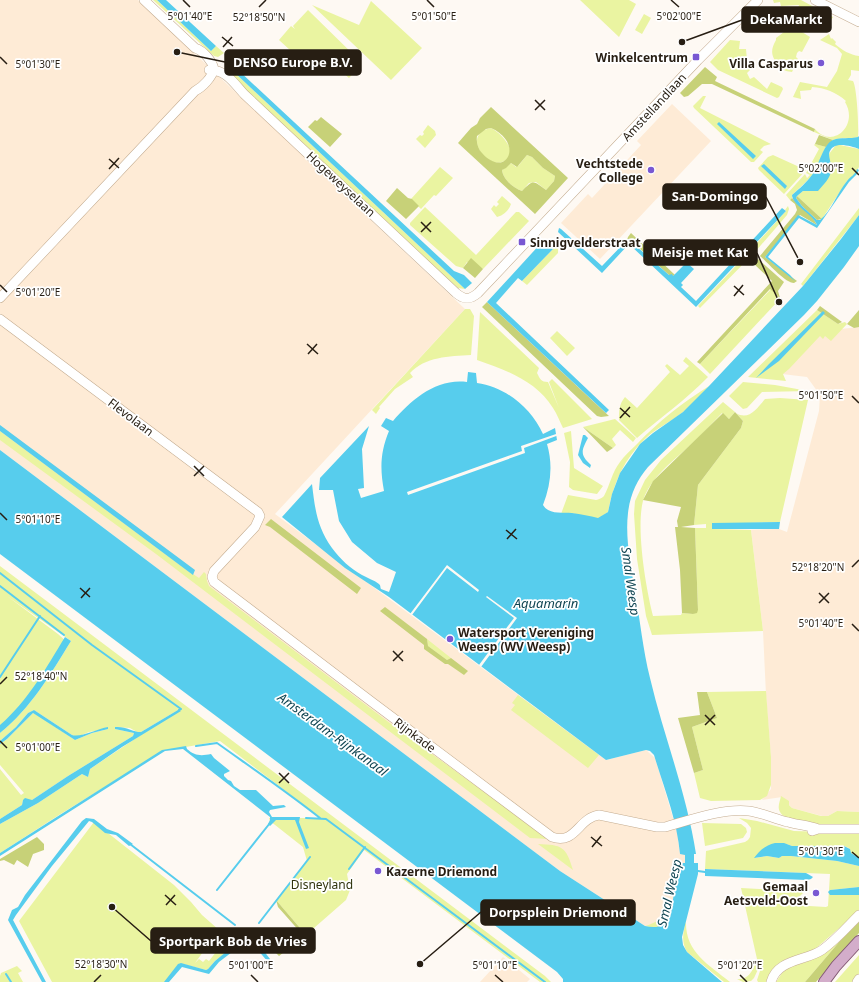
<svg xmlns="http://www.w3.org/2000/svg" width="859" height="982" viewBox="0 0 859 982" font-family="'Noto Sans',sans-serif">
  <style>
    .built { fill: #feebd6 }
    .green { fill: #eaf4a1 }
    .forest { fill: #c7d178; fill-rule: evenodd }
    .water { fill: #57cded }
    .pier { fill: #fef9f3 }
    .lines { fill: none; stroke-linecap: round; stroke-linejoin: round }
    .stream { stroke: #57cded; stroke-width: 2 }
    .secondary-casing { stroke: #c4ac90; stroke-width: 10 }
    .primary-casing { stroke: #835773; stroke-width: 12 }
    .secondary { stroke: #fff; stroke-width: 9 }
    .primary { stroke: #d3adca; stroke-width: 10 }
    .ticks { fill: none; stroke: #271e13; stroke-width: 1.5 }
    .poi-dot { fill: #7958d2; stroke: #fff; stroke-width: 1.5 }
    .labels { text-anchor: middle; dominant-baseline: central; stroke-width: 3.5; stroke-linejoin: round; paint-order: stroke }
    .poi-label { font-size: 12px; font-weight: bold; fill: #271e13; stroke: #fff; text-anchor: end }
    .street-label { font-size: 12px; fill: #271e13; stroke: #fff }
    .park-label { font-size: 12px; fill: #30340d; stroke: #fff }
    .water-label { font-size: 13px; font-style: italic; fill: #104552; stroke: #fff }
    .ticks-label { font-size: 10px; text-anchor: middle; fill: #271e13; stroke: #fff; stroke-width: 3.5; stroke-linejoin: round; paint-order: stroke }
    .leader { fill: none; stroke: #271e13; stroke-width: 1.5 }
    .callout-dot { fill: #271e13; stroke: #fff; stroke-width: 1.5 }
    .callout { fill: #271e13; stroke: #271e13; stroke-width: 1.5 }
    .callout-label { font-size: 13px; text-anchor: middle; font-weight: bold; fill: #fff }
  </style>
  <rect width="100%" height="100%" fill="#fef9f3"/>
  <path class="built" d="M0,0H138L465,309L275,514L606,760L646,750L655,758L677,831L680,854H685L686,863H678L671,914L665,924L645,926L560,871L0,450Z
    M672,104L711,141L600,259L561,223L588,194L592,198L641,145L637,141Z
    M859,327V812L837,811L828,816H822L792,808L782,797L762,800L771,789V758L766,695L763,631L751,530L779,529L787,532L819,411L820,395L807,377L782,374L822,331Z
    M503,957L530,979L527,982H480Z"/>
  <path class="green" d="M153,0H157L211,51L216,46L224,53L218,57L214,56Z
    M580,0H629L636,4L619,37Z
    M773,0H801L833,17L830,22L826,23L823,20L824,17L801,7L793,21L799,5L781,6L780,2L774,3Z
    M371,1L422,48L391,80L312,5L359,25Z
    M308,10L360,61L361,65L349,78L318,51L298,72L284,59L291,51L279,40L291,26L295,29L293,26Z
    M644,14L651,18L642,34L635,30Z
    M793,29L802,32L810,37L802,52L799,51L797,53L796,57L798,59L792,72L786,71L778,67L779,66C771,56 770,51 776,40V38L784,32L793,31Z
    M829,34L831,39L832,38L836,42L835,44C842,50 850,55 859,56V71L851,70V75L848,80L853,81C857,87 859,129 858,137L849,139L843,138L833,140L814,132L815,129C833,150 859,125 845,102L846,101C836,92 825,88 812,87L811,90L800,91L801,99L793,97L800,82L827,87L837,71L842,54L837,48L820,40Z
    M730,40L740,41L739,49H746L747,60L750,70L747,73L750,79L754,77L767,89L771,82L782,87L783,89L779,97L777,98L718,70L710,62Z
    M234,63L235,70L234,72L465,289L458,288L404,241L236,82L229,70Z
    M703,96H706L700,108L771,144L764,146L760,150L763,152L754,162H751L694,108L693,106Z
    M428,125L435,131L436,135L425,148L416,139L420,135L422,136L424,134L423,132Z
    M491,128C502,133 522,156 502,162C486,168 461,134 491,128Z
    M815,144L826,147L814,173L808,180L792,195V198L790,200L786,195L805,174L807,178L810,175L806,173L819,149L814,145Z
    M836,145H840L859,149V167L854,175L847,181L822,219L797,196L803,191H812L829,154Z
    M527,155L532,157L543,168L555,176L554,181L546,190L536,182L529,183L522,191C513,188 503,179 502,170L511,163L516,167L519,165Z
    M773,155L806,170L784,194L759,170L758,168L768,157Z
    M440,167L453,178L436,196L434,195L421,209L411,199Z
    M502,196L511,204C509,210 504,215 497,217L491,209L494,205L496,207L499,204L497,202Z
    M788,206L789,209L787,215L755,252L700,308L698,306L748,253L786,211L785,210Z
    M425,207L476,255L516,212H519L529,221L483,269L467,262L463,268L456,266L410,225V223Z
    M859,208V215L856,219L803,286L801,284Z
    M552,241L558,247V253L527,285L522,281L553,249L548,245Z
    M771,289L780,298L778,301L710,374L700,364Z
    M465,309H470L474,316L471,355C449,356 425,357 410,373L413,377L395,389L379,407L380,408L376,414L372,410Z
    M817,310L838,324L845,322L847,324L831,341L825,336L823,339L820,336L789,369L783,374L786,381L748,377Z
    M480,312L539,368L537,373C540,379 541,382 548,382L559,408L549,382L552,379L592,419L563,428C560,422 557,414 553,408C536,381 506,370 477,360Z
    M557,331L575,348L567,356L550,338Z
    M686,357L708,377C687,399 661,417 637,438L619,420C619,411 619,404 625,397L637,408L670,372L665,366L667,364L680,375L689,366L683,361Z
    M743,382L775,385L808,391L762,392L747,408L743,409L729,396Z
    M709,386C701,395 693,405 683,412C671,422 656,428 645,439C624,459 613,484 608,512L598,519L571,513L561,514L568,495L596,500C599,499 601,499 604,496C610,485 612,472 620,462C624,456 631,450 637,444C659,421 682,403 709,386Z
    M780,398L808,400L780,522L712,524V529L751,530L763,631L652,635L646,616L637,559L634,514L635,501L645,480L661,460L723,402L735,412L729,419L722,413C710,426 698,438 685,450C670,463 653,477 645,495C634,520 646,589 653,616L681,615L682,613L693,614L698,610L695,528H706V524L694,525L698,485L741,428L743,421L736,413C749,421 757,408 765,399Z
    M615,419L636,438L633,442L620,430L612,439L616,445L613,448L583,427Z
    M0,431L192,574H193L199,578L204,572L206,574L207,581L209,586L399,730L549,839L530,838L156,554L0,440Z
    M571,431L574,468L603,486L597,494L573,490L569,487L570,462L564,433Z
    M0,566L545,976L551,982H540L364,850L347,874L350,890L346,900L306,935L276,900L307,861L303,847L270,821L269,818H321L220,741L163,751L59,815L0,853V824L38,803L82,774L88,777L90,769L178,710L141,732H137L130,728L115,727V729L134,733L133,736L68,776L32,800H23L22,805L0,819V769L21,795L24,793L0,765V744L7,739L33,713L39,716L75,740L92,733L108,729L89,732L77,737L72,735L34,710L28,713L16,727L0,741V733C31,708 50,675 71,641L7,596L58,634L67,642L31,698L0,729Z
    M427,639L451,658L447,660L428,646Z
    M766,691L771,757V785L767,796L760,800L711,801L700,798L694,773L703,770L692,727L717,718L707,692Z
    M518,695L599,755L588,768L511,710L515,705L512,703Z
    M781,796L789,801V805L792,808L821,816H828L837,811L859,812V825C844,825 787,826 780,812C777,807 780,801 781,796Z
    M739,818L757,821L794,831L859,833V858L851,853L849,848L844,846H792C773,839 769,848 755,858L767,856L779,858L782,856H791L837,861L859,866V887L830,890V895H859V911L814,950L786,959L778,964L767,982H758L757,980L762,965L761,963L754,978L751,981L743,982L737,979C750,980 753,969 757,959L741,888L802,891L803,893L799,897L805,903L806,902L809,906L826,907L828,906L830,874L705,869L706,851L745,842L748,840L750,837L751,828L747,823Z
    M94,822L174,885L191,902L202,915L219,930L195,963L199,959L203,962L206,959L209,961L230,934L240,943H238L215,961L208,969L206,970L183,964L168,982H52L19,921Z
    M702,823L741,824L746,828L747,832L743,838L705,846Z
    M538,844C562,845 566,846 573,870Z
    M672,903C670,921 665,931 645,926C659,922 666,916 672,903Z
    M859,919V922L840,941L805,982H776L784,970L787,967L806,962Z
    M686,921C685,952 708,964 730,982H724L687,952C681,941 683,933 686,921Z
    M859,955V974L853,982H835Z
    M17,966L22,971L18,973L23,982H0V976L1,973Z"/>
  <path class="forest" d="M705,67L717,77L715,81L815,129L814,132L712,84H702L688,96L684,97L680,93Z
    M491,107L568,178L535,214L458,143L471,128L477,124L480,118ZM491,128C525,143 506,180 482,153C478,149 476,142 477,136L486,129ZM527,155L532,157L543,168L555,176L554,181L546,190C533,181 534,179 522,191C513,188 503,179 502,170L506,168L511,163L517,167Z
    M321,117L342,134L330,147L308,127L315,120L317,121Z
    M819,135L833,140L826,147L815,144Z
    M397,188L408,198L412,199L419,206L406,219L386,201Z
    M797,196L822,219L817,220L802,206L796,198Z
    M792,198L813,218L817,225L800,215L765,257L797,281L794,283C785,283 768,263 760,256L795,214L797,210L795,204L790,200Z
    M631,233L675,275L673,276L669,275L629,239L627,240L628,237Z
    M471,258L483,269L475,278L463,268Z
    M758,259L784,282L778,291L780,298L770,289L700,364L697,362L772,281L753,263Z
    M487,302L609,416L601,417L597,416L482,307Z
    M820,306L842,322L838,324L817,310Z
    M859,310V327L854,328L847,324Z
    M735,412L743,421L741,428L698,485L694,525L681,527L695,528L698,610L697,613L693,614L682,613L680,570L675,527H678L677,521L681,507L643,500L653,481L723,413L729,419Z
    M583,427L613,448L607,452Z
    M271,519L361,588L357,594L270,527L265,525Z
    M385,607L427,639L428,646L447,660L451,658L468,671L464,675L448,664H445L424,649V645L380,611Z
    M697,692H707L717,718L692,727L703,770L694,773L678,718L700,715Z
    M37,837L44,844V850L33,854L28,867L17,860L14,865L4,860L0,861V859Z
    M276,900L306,935L279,956L276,953L301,933L278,907Z
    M859,922V933L816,982H805L840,941Z"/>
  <path class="water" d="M157,0H166L216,46L211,51Z
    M237,69L454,271L464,275L472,283L465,289L234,72Z
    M719,122L756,156L753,159L718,125L717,124Z
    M859,136V149C850,146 832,140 829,154C829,159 832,165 831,170C831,178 823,185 818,191H803L797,196L796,198L802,206L817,220H820C832,210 837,193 847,181C851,176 855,175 857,169L859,170L857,174L849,182L817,228L799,218L768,257L790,275L795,281L765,257L798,215L817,225C813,214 792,205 792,195C799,189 807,182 812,175C819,166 823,144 833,140C841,137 850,139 858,137Z
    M764,164L787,186L785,189L761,166Z
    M782,208L786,211L696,307L630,245H628L602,273L558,232L559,228L561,229L602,266L628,239L669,275L672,274L673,276L685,264L687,263L694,269L681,283L683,285L681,287L696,301Z
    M859,215V246L844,267L817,301L804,315L648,467C637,480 630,495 628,513C625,538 631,566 635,591C640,620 643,650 650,678C664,737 687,794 696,854H694V863H698V874L682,937L683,945L687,952L722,982H563V979L557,972L0,554V450L560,871L645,926C658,929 666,926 671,914L678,863H685V855L680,854C677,820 664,788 654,755L650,751L646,750L606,760L389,597L345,568L282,517L312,484C315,509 317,527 332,548C340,559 351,569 362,575C367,578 374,580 379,584C381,586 380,587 381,589L389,592L396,572L377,563L352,542L339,521L333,490H319L320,478L369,426L362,449L364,488L358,489L361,498L384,491C380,469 380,453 389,431L381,426L386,418L393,421C411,400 436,378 467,382L468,372L476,373L477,383C506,387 531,408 543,434L555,428L557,440L547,444C553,464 551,485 543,505C549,515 562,512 572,513C581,514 590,516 598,518L608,512L612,494L620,473L640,444L653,433L683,412L709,386L803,286L841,239Z
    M543,241L553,249L522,281L518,278L496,303L609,410L606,413L487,302Z
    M823,311L825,313L779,361L756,378L769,364Z
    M0,425L195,570L193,575L0,431Z
    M583,435H585L588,438C581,451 580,455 591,465L590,468L583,463L578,455Z
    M780,522L779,529H712V523Z
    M65,637L71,641C50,675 31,708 0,733V725C28,701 46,668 65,637Z
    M34,710L72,735C80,738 97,729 108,727V729L92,733L75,740L33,713L7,739L0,744V741L16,727L28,713Z
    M178,710L181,711L122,747L90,769L88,777L82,774L38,803L0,824V819L22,805L23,800L25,798L32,800L68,776L133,736L134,733L115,729V727C126,726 132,732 141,732Z
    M186,746L187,749C195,756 201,756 211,754L214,758L230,771L224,774V776L228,780L231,781L234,786L240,790H256L273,806L284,805L286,807L270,810L269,812L272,817H300L299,822L309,848L306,849L295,820H276L270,826L268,824L270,820V817L183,749L165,751L0,856V853L162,750Z
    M86,818L94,819L107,829L118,833L133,844L129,846L116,835L105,833L92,822L89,821L52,866L16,915L13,920L46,982H42L8,920L12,910L18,907L25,895L82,821Z
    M775,843H784L792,846H844L850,849L851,853L859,858V866L837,861L791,856H782L779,858L767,856L754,858C760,850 766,845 775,843Z
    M705,869L806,873L813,877L811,879L807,880L705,876Z
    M859,887V895H830L828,892L830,890Z
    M247,933H250L270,959V962H268L246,936Z
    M238,942L240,943V946L219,962L209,974L182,967L169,982H164L178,964L181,963L206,970L208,969L215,961Z"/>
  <path class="pier" d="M559,433V435L524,448L525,453L408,495L407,492L522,451L521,446Z
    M447,565L479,590L478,592L447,568L412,615L410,614Z
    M487,596L517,618L481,667L479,665L514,618L486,597Z"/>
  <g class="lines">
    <path class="stream" d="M0,573L92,645L181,709L179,710
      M0,586L64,635
      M0,677L40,616
      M196,746L217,743C252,768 287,792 320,818
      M306,818L326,819L545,982
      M130,844L235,925
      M349,869L365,847
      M698,871L705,872
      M217,890L270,823
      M259,923L310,857
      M6,974L11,982"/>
    <g class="secondary-casing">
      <path id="secondary" d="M144,0L195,48C204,51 212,61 214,69
        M815,0L859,22
        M209,70C225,69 234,83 244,94L456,293C464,300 470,300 478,293L698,60L758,0
        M0,298L195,91C203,87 212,77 214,69
        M0,319L258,512L260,516L255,527L214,571L212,577L214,582L372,702L552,837C576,845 578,818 599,815L657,827H665C690,820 723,808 749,811C763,813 775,819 788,822C798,825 808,825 818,829
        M812,831L818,829H859
        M771,982C777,959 806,961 822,950C836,940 847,927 859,915
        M857,982L859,979"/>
    </g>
    <g class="primary-casing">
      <path id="primary" d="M824,982L836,966L859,941"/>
    </g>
    <use href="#secondary" class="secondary"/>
    <use href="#primary" class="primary"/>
  </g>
  <path class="ticks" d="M183,0L190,7M427,0L434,7M671,0L679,7M259,7L266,0M222,37L233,46M223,47L232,37M0,57L7,64M535,100L545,110M535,110L545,100M109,159L119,168M852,168L859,175M109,169L119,158M421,222L431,232M421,232L431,222M0,285L7,292M734,286L744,295M734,296L743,285M307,344L318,354M308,354L317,344M852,396L859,403M620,408L630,417M620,418L630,407M194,466L204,476M194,476L204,466M0,513L7,520M506,530L517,539M507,539L516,529M852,567L859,560M80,588L90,597M819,593L829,603M81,598L90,588M819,603L829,593M852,624L859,631M393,651L403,661M393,661L403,651M0,684L7,677M705,715L715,725M705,725L715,715M0,741L7,748M279,773L289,783M279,783L289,773M591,837L602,846M592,847L601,836M852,852L859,858M165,895L176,905M166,905L175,895M251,975L258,982M495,975L503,982M740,975L747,982M94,982L101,975"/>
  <g class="poi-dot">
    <rect x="692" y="53" width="8" height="8" rx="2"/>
    <circle cx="821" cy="63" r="4"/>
    <circle cx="651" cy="170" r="4"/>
    <rect x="518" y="238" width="8" height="8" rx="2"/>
    <circle cx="450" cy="639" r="4"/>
    <circle cx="378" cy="871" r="4"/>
    <circle cx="816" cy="893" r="4"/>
  </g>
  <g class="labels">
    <g class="poi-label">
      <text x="688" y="57">Winkelcentrum</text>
      <text x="813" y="63">Villa Casparus</text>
      <text x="643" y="163">Vechtstede<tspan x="643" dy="14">College</tspan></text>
      <text x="530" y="242" text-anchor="start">Sinnigvelderstraat</text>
      <text x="458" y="632" text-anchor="start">Watersport Vereniging<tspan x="458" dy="14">Weesp (WV Weesp)</tspan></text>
      <text x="386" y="871" text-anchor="start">Kazerne Driemond</text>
      <text x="808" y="886">Gemaal<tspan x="808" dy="14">Aetsveld-Oost</tspan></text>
    </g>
    <g class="street-label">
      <text transform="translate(654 107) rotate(-47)">Amstellandlaan</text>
      <text transform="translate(341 184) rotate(43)">Hogeweyselaan</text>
      <text transform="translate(131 417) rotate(37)">Flevolaan</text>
      <text transform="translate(415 735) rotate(37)">Rijnkade</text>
    </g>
    <g class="park-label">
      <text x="322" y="884">Disneyland</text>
    </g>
    <g class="water-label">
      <text transform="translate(631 581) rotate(82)">Smal Weesp</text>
      <text x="546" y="603">Aquamarin</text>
      <text transform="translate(333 734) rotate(36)">Amsterdam-Rijnkanaal</text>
      <text transform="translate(669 893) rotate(-77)">Smal Weesp</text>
    </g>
  </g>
  <g class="ticks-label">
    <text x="190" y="20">5°01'40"E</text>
    <text x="434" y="20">5°01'50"E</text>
    <text x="679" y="20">5°02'00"E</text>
    <text x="259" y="21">52°18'50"N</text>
    <text x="38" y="68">5°01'30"E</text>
    <text x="821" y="172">5°02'00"E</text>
    <text x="38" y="296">5°01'20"E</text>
    <text x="821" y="399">5°01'50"E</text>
    <text x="38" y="523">5°01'10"E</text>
    <text x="818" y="571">52°18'20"N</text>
    <text x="821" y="627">5°01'40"E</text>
    <text x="41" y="680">52°18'40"N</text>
    <text x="38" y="751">5°01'00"E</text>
    <text x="821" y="855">5°01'30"E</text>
    <text x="101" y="968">52°18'30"N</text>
    <text x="251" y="969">5°01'00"E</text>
    <text x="495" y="969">5°01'10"E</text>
    <text x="740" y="969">5°01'20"E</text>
  </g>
  <path class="leader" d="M682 42L742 20M177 52L225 62M800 262L766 197M779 302L757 253M420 964L481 912M112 907L151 941"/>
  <g class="callout-dot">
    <circle cx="682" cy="42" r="4"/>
    <circle cx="177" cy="52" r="4"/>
    <circle cx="800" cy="262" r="4"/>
    <circle cx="779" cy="302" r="4"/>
    <circle cx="420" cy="964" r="4"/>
    <circle cx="112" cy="907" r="4"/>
  </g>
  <g class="callout">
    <rect x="742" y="7" width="89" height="25" rx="4"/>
    <rect x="225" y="50" width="136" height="25" rx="4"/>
    <rect x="663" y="184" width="103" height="25" rx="4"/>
    <rect x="644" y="240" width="113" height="25" rx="4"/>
    <rect x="481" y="900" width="154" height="25" rx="4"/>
    <rect x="151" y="928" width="164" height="25" rx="4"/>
  </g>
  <g class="callout-label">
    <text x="786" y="24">DekaMarkt</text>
    <text x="293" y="67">DENSO Europe B.V.</text>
    <text x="715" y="201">San-Domingo</text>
    <text x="700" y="257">Meisje met Kat</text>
    <text x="558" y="917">Dorpsplein Driemond</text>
    <text x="233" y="946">Sportpark Bob de Vries</text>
  </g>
</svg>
